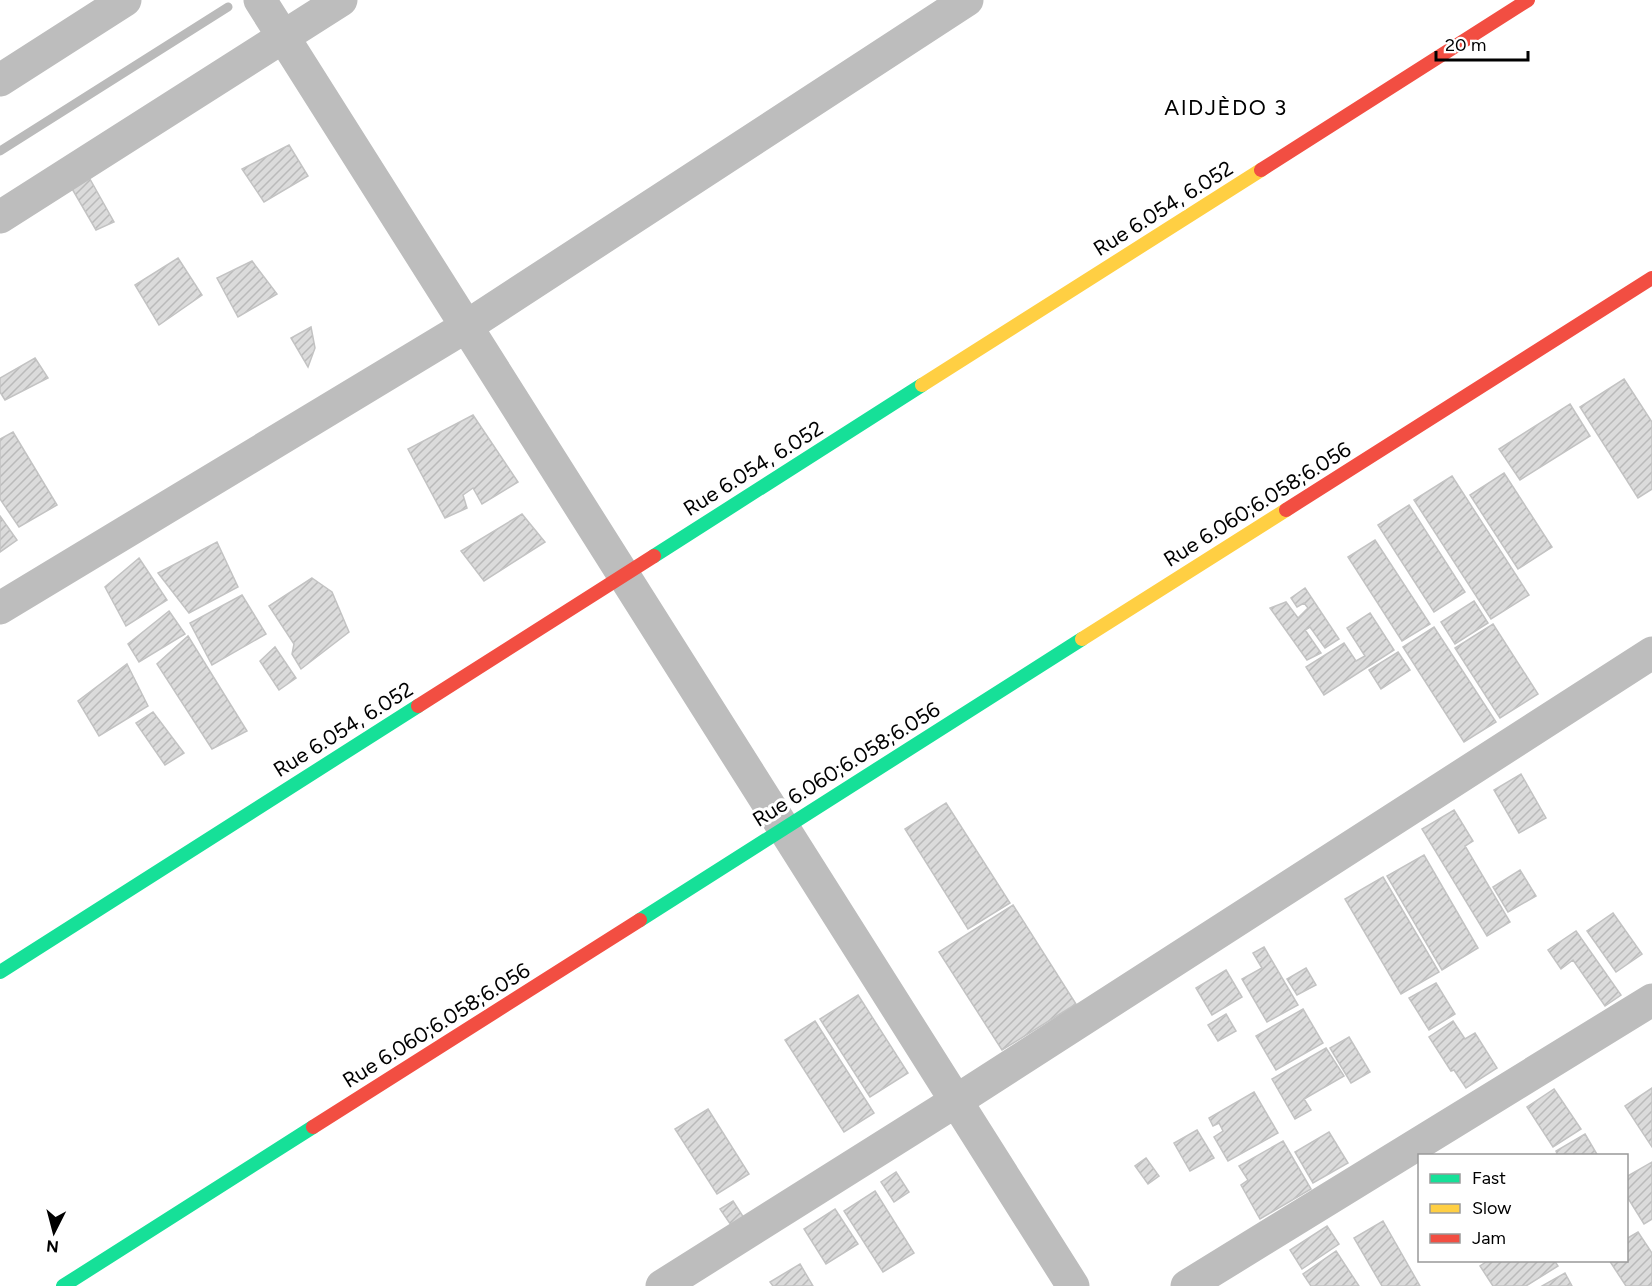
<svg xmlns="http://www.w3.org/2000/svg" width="1652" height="1286" viewBox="0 0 1652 1286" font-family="Figtree,sans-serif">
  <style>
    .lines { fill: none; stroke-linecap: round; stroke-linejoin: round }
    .stream { stroke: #bababa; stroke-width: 9 }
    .building { fill: url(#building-hatch); stroke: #c3c3c3; stroke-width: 1.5 }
    .street { stroke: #bdbdbd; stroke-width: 33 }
    .fast { stroke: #16e098; stroke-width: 14 }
    .slow { stroke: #ffcf43; stroke-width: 14 }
    .jam { stroke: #f24e42; stroke-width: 14 }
    .labels { text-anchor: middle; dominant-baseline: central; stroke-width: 6; stroke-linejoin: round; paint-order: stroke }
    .street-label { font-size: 21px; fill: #000; stroke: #fff }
    .neighbourhood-label { font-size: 22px; letter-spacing: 1.5px; fill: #000; stroke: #fff }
  </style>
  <defs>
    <pattern id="building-hatch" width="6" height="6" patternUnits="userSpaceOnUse" patternTransform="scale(1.5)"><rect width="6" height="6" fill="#dbdbdb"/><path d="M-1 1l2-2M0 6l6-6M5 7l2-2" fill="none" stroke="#bababa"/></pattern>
  </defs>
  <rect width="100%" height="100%" fill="#fff"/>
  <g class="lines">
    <path class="stream" d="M0,151L228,7"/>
  </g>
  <path class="building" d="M289,145L308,176L264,202L242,169Z
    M86,172L114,222L96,230L67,180Z
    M178,258L202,295L159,325L135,285Z
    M252,261L277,294L238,317L217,278Z
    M311,327L315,348L308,367L291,338Z
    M35,358L48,378L5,400L0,392V378Z
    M1624,379L1652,422V489L1638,498L1580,407Z
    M1570,404L1590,436L1520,480L1499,449Z
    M473,415L518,482L482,504L473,488L463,495L467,508L445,518L408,449Z
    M13,432L57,505L19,527L0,499V439Z
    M1504,473L1552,547L1518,569L1470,495Z
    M1452,476L1529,595L1491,619L1414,500Z
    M1409,505L1465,592L1434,612L1378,525Z
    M522,514L545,542L484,581L461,551Z
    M0,516L17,540L0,552Z
    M1375,540L1430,624L1402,641L1348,557Z
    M217,542L238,587L189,613L158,573Z
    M139,558L167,600L126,626L105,587Z
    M312,578L332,592L349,632L301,669L292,654L294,644L269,606Z
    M1305,588L1339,639L1325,648L1310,627L1305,630L1321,653L1307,660L1270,608L1286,602L1298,618L1308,608L1304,603L1297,607L1291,598Z
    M242,595L266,634L212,665L190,623Z
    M1474,601L1488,623L1455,644L1441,622Z
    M169,611L185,634L139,662L128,644Z
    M1370,613L1394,650L1324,695L1306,667L1344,643L1356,661L1365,656L1347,628Z
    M1493,624L1538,694L1500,718L1455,648Z
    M1434,627L1496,722L1464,742L1403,647Z
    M188,636L247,731L212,749L157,664Z
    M275,647L296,678L279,690L260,661Z
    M1398,652L1410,670L1381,689L1369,670Z
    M127,664L148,706L99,736L78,701Z
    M153,712L184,753L165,765L136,723Z
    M1521,774L1546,818L1519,833L1494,790Z
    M946,803L1010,903L968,929L905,829Z
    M1454,810L1473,841L1465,846L1510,922L1487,936L1422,829Z
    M1424,855L1478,948L1442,970L1387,876Z
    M1520,870L1536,896L1508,912L1493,887Z
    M1383,877L1439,972L1401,994L1345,899Z
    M1013,905L1076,1004L1002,1050L939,952Z
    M1613,913L1642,954L1616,972L1587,931Z
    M1576,931L1621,995L1605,1006L1573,960L1561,969L1548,950Z
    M1264,947L1298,1005L1267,1022L1242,979L1262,968L1253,953Z
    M1306,968L1316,985L1297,995L1287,979Z
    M1226,970L1242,997L1212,1015L1196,988Z
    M1436,983L1455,1014L1429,1030L1409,998Z
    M858,995L908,1073L870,1097L820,1019Z
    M1303,1009L1323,1043L1276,1070L1256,1036Z
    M1226,1014L1236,1031L1218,1041L1208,1025Z
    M815,1021L874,1113L844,1132L785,1040Z
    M1453,1021L1465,1039L1475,1033L1497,1068L1466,1088L1454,1070L1451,1071L1429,1037Z
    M1349,1037L1370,1072L1351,1083L1330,1048Z
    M1326,1048L1344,1076L1304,1099L1311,1110L1295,1119L1272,1079Z
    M1652,1088V1147L1625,1106Z
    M1554,1089L1581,1129L1553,1147L1527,1107Z
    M1254,1092L1278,1133L1228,1161L1214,1137L1223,1131L1219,1123L1213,1126L1209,1118Z
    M708,1109L749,1174L717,1194L675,1129Z
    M1197,1130L1214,1158L1190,1171L1174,1143Z
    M1329,1132L1348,1163L1313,1183L1295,1152Z
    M1585,1134L1598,1156H1558L1556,1151Z
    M1283,1141L1311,1189L1260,1219L1241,1185L1248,1180L1239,1166Z
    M1146,1158L1159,1176L1148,1184L1135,1166Z
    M1652,1162V1219L1644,1224L1626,1195V1177Z
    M896,1172L909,1192L894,1202L881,1182Z
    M875,1191L914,1253L883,1272L844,1211Z
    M733,1201L744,1218L731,1225L720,1209Z
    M835,1209L858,1244L826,1264L804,1229Z
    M1383,1221L1420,1286H1382L1354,1238Z
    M1327,1226L1339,1244L1302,1269L1290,1250Z
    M1638,1232L1652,1253V1286H1626L1609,1260H1626V1239Z
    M1336,1251L1359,1286H1311L1303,1274Z
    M1489,1260H1554L1558,1266L1526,1286H1493L1480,1266Z
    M800,1264L813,1286H773L770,1282Z
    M1565,1273L1572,1286H1542Z"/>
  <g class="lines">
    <path class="street" d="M260,0L1073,1286
      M0,80L125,0
      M0,217L341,0
      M0,608L467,326L967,0
      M662,1286L956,1101L1652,653
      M1187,1286L1652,1000"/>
    <path class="fast" d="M654,556L922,385
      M640,920L1082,639
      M0,972L418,706
      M63,1286L313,1127"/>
    <path class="slow" d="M922,385L1261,170
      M1082,639L1286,510"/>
    <path class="jam" d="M1261,170L1528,0
      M1286,510L1652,278
      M418,706L654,556
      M313,1127L640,920"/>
  </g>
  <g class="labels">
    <g class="street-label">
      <text transform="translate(1163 208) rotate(-32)">Rue 6.054, 6.052</text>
      <text transform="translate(753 468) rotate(-32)">Rue 6.054, 6.052</text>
      <text transform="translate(1257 504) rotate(-32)">Rue 6.060;6.058;6.056</text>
      <text transform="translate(343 729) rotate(-32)">Rue 6.054, 6.052</text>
      <text transform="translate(846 764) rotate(-32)">Rue 6.060;6.058;6.056</text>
      <text transform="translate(436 1025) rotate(-32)">Rue 6.060;6.058;6.056</text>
    </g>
    <g class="neighbourhood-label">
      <text x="1226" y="107">AIDJÈDO 3</text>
    </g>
  </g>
  <rect x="1418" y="1154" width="210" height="108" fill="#ffffff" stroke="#999999" stroke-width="1.5"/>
  <rect x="1430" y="1174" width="30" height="9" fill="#16e098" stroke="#999999" stroke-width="1.5"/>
  <text x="1472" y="1184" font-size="18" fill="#000000">Fast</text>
  <rect x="1430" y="1204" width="30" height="9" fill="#ffcf43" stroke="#999999" stroke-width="1.5"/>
  <text x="1472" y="1214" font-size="18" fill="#000000">Slow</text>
  <rect x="1430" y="1234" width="30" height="9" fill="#f24e42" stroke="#999999" stroke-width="1.5"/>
  <text x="1472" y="1244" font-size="18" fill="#000000">Jam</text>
  <g transform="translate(54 1232) rotate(186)" stroke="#ffffff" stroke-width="4.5" paint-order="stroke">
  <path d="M0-4.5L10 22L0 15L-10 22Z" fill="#000000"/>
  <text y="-9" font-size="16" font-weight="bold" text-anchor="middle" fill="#000000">N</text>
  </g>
  <path d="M1436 51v9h92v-9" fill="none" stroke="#000000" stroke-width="3"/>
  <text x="1445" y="51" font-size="18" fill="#000000" stroke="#ffffff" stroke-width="4.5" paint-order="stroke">20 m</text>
</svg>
